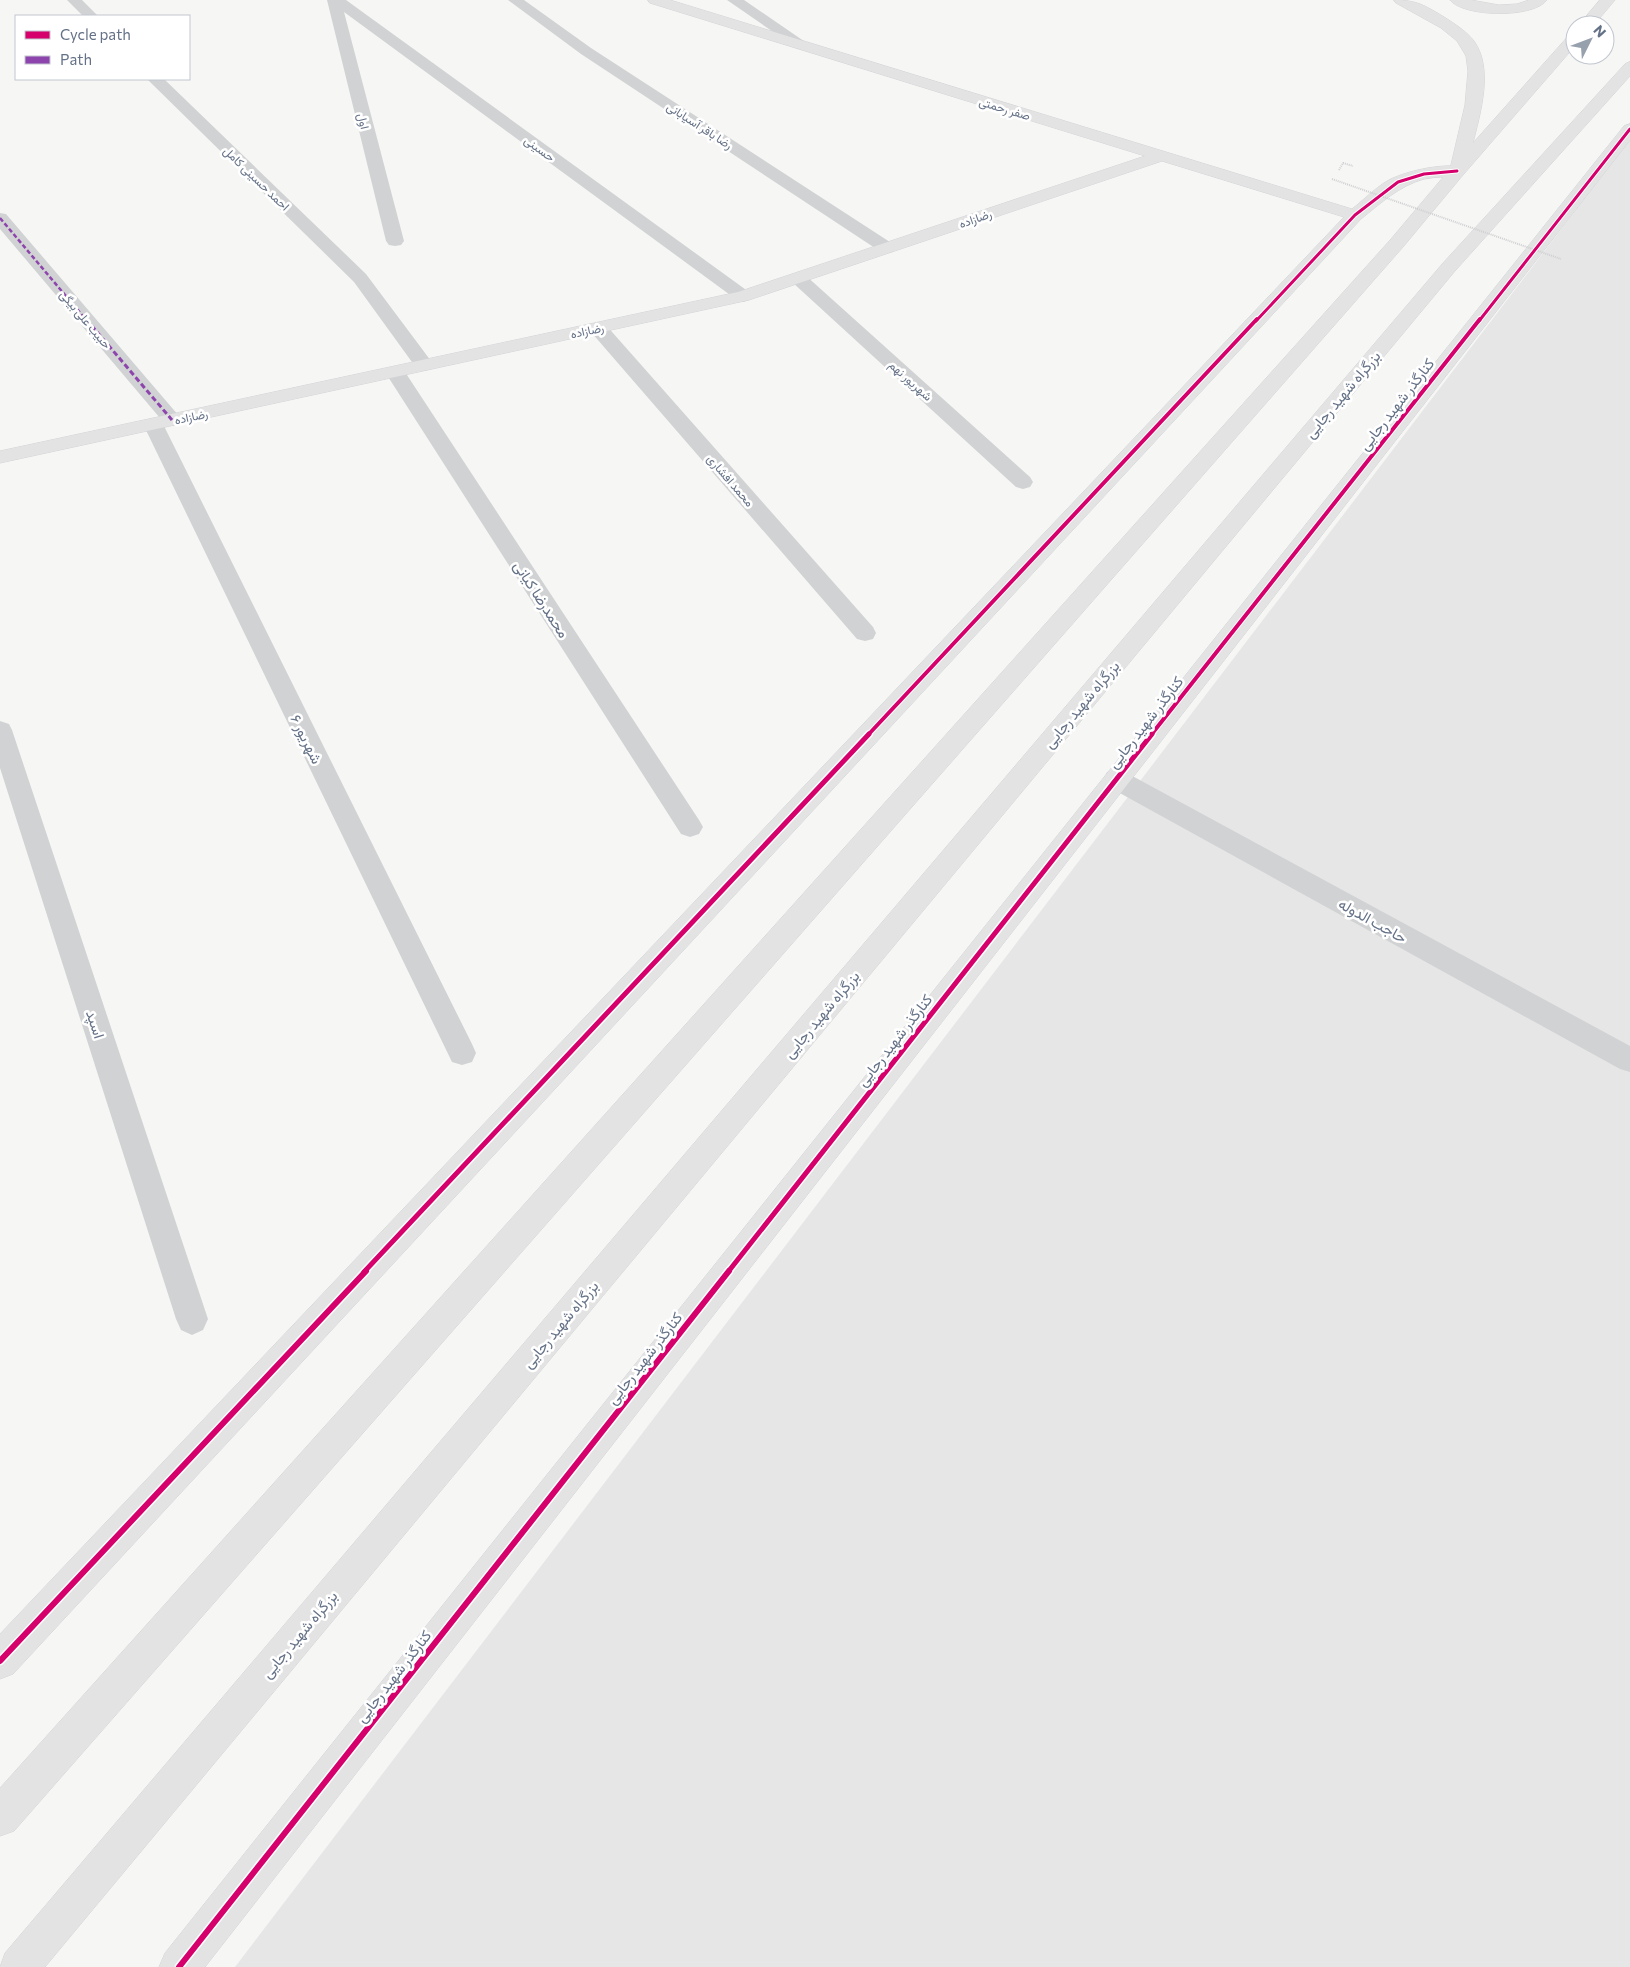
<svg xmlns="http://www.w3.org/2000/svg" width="1630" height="1967" viewBox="0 0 1630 1967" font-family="Commissioner,Vazirmatn,sans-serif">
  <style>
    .built { fill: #e6e6e7 }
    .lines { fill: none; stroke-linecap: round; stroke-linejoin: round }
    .secondary-casing { stroke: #d2d4d5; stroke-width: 1 }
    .highway-casing { stroke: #d3d4d4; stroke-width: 1 }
    .path { stroke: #cecfd0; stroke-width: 2; stroke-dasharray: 1 1; stroke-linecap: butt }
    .street { fill: #d1d2d3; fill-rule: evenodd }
    .secondary { fill: #e3e3e4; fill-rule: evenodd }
    .highway { fill: #e3e3e4; fill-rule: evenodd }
    .path-bridge { stroke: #cecfd0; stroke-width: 2; stroke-dasharray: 1 1; stroke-linecap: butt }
    .quiet-far1 { stroke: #8e44ad; stroke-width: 2.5; stroke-dasharray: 4.5 2.5; stroke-linecap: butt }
    .quiet { stroke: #8e44ad; stroke-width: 3; stroke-dasharray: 5.5 3; stroke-linecap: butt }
    .cycleway-far3-casing { stroke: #fff; stroke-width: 5 }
    .cycleway-far2-casing { stroke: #fff; stroke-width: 6 }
    .cycleway-far1-casing { stroke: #fff; stroke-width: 8 }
    .cycleway-casing { stroke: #fff; stroke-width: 9 }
    .cycleway-far3 { stroke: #d6006c; stroke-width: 3 }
    .cycleway-far2 { stroke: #d6006c; stroke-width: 4 }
    .cycleway-far1 { stroke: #d6006c; stroke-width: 5 }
    .cycleway { stroke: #d6006c; stroke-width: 6 }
    .labels { text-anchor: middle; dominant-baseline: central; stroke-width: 5; stroke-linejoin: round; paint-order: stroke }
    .far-street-label { font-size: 12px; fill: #647186; stroke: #fff }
    .street-label { font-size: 15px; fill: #647186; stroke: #fff }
  </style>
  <rect width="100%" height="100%" fill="#f6f6f5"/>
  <path class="built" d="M1630,139V1967H235Z"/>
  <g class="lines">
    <g class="secondary-casing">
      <path id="secondary" d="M648,0H670L1352,209C1365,199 1379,184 1393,178C1411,170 1444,163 1463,167L1465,171L1463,175C1450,178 1437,176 1424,179C1399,186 1381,203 1361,219L13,1674L0,1679V1634L1344,217L1162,161L749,300L0,463V451L738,292L1145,156L650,3Z
        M1630,124V140L205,1967H159L165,1953L1624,126Z"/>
    </g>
    <g class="highway-casing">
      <path id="highway" d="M1394,0C1417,0 1424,5 1444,17C1455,24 1466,31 1474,41C1494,69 1480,114 1473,143L1570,34L1575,33V46L1463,175L1403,247L14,1831L0,1836V1788L1391,239L1450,169L1465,105L1468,71L1466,56L1457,41L1441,28L1396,3Z
        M1450,0H1471L1499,5L1517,4L1529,0H1547C1533,19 1462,17 1450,0Z
        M1600,0H1615L1594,25H1579Z
        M1630,62V76L1455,271L45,1967H0L5,1953L1443,263L1625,64Z"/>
    </g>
    <path class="path" d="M1339,170L1343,163L1353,166"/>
    <path class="street" d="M67,0H82L98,16H83Z
      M327,0H346L749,292L752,296L749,300L743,302L737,300L344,12L404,241L401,245L395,246L389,245L386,241Z
      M508,0H524L591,48L893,244L896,248L893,252L887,253L881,252L581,54Z
      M727,0H744L811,46L808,49H798Z
      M147,79H164L366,274L434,365L431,369L424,371L417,369L354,282Z
      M0,213L6,214L179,416L182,420L179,424L172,426L165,424L0,229Z
      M798,273L804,274L1030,477L1033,482L1030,487L1023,489L1016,487L792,282L789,278L792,274Z
      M598,322L605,324L873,627L876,633L873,639L865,641L857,639L591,332L589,328L591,324Z
      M395,366L402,368L405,372L699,820L703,827L699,834L690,837L681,834L385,372L388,368Z
      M153,418L160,420L163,424L472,1044L476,1053L472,1062L462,1065L452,1062L143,424L146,420Z
      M0,721L9,724L12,730L208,1319L203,1330L192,1335L181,1330L176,1319L0,768Z
      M1116,770L1125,772L1630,1046V1072L1620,1069L1107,786L1104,779L1107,772Z"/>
    <use href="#secondary" class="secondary"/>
    <use href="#highway" class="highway"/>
    <path class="path-bridge" d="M1332,179L1561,259"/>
    <path class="quiet-far1" d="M0,218L87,321"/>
    <path class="quiet" d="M86,319L172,420"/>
    <g class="cycleway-far3-casing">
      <path id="cycleway-far3" d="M1256,321L1355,215L1398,182L1424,174L1457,171
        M1479,321L1630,129"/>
    </g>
    <g class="cycleway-far2-casing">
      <path id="cycleway-far2" d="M868,735L1257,319
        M1151,735L1480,319"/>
    </g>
    <g class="cycleway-far1-casing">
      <path id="cycleway-far1" d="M364,1272L869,734
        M728,1272L1152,734"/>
    </g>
    <g class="cycleway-casing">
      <path id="cycleway" d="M0,1661L366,1271
        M179,1967L729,1271"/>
    </g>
    <use href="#cycleway-far3" class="cycleway-far3"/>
    <use href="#cycleway-far2" class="cycleway-far2"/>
    <use href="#cycleway-far1" class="cycleway-far1"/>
    <use href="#cycleway" class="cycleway"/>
  </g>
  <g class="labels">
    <g class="far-street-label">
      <text transform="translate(1005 108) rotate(17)">صفر رحمتی</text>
      <text transform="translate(364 121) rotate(76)">اول</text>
      <text transform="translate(700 125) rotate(33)">رضا باقر آسیابانی</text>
      <text transform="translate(540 148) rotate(36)">حسینی</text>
      <text transform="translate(257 178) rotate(44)">احمد حسینی کامل</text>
      <text transform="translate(975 218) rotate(-19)">رضازاده</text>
      <text transform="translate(86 319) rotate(50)">حبیب علی بیگی</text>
      <text transform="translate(587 330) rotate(-12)">رضازاده</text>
      <text transform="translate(911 380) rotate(42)">شهریور نهم</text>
      <text transform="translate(191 416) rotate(-12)">رضازاده</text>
      <text transform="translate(731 480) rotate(49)">محمد افشاری</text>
    </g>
    <g class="street-label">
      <text transform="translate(1342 394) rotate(-50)">بزرگراه شهید رجایی</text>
      <text transform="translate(1396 404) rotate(-52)">کنارگذر شهید رجایی</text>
      <text transform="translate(542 599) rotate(57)">محمدرضا کیانی</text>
      <text transform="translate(1081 704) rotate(-50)">بزرگراه شهید رجایی</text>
      <text transform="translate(1145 722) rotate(-52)">کنارگذر شهید رجایی</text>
      <text transform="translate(307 739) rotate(64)">شهریور ۶</text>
      <text transform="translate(1373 920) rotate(29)">حاجب الدوله</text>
      <text transform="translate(821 1014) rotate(-50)">بزرگراه شهید رجایی</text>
      <text transform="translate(96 1024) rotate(72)">اسپد</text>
      <text transform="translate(894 1040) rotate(-52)">کنارگذر شهید رجایی</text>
      <text transform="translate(560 1324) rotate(-50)">بزرگراه شهید رجایی</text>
      <text transform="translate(644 1358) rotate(-52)">کنارگذر شهید رجایی</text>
      <text transform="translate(299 1634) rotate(-50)">بزرگراه شهید رجایی</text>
      <text transform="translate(393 1676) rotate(-52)">کنارگذر شهید رجایی</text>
    </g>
  </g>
  <rect x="15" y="15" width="175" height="65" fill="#ffffff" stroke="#c1c6cf"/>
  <rect x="25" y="31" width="25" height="8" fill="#d6006c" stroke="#c1c6cf"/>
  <text x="60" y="40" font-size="15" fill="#647186">Cycle path</text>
  <rect x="25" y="56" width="25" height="8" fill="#8e44ad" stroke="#c1c6cf"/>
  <text x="60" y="65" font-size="15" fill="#647186">Path</text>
  <g transform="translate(1590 40) rotate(48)"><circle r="24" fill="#ffffff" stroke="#c1c6cf"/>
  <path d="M0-4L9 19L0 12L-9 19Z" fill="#97a0ad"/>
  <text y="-8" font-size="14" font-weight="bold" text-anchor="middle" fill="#647186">N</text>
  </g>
</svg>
